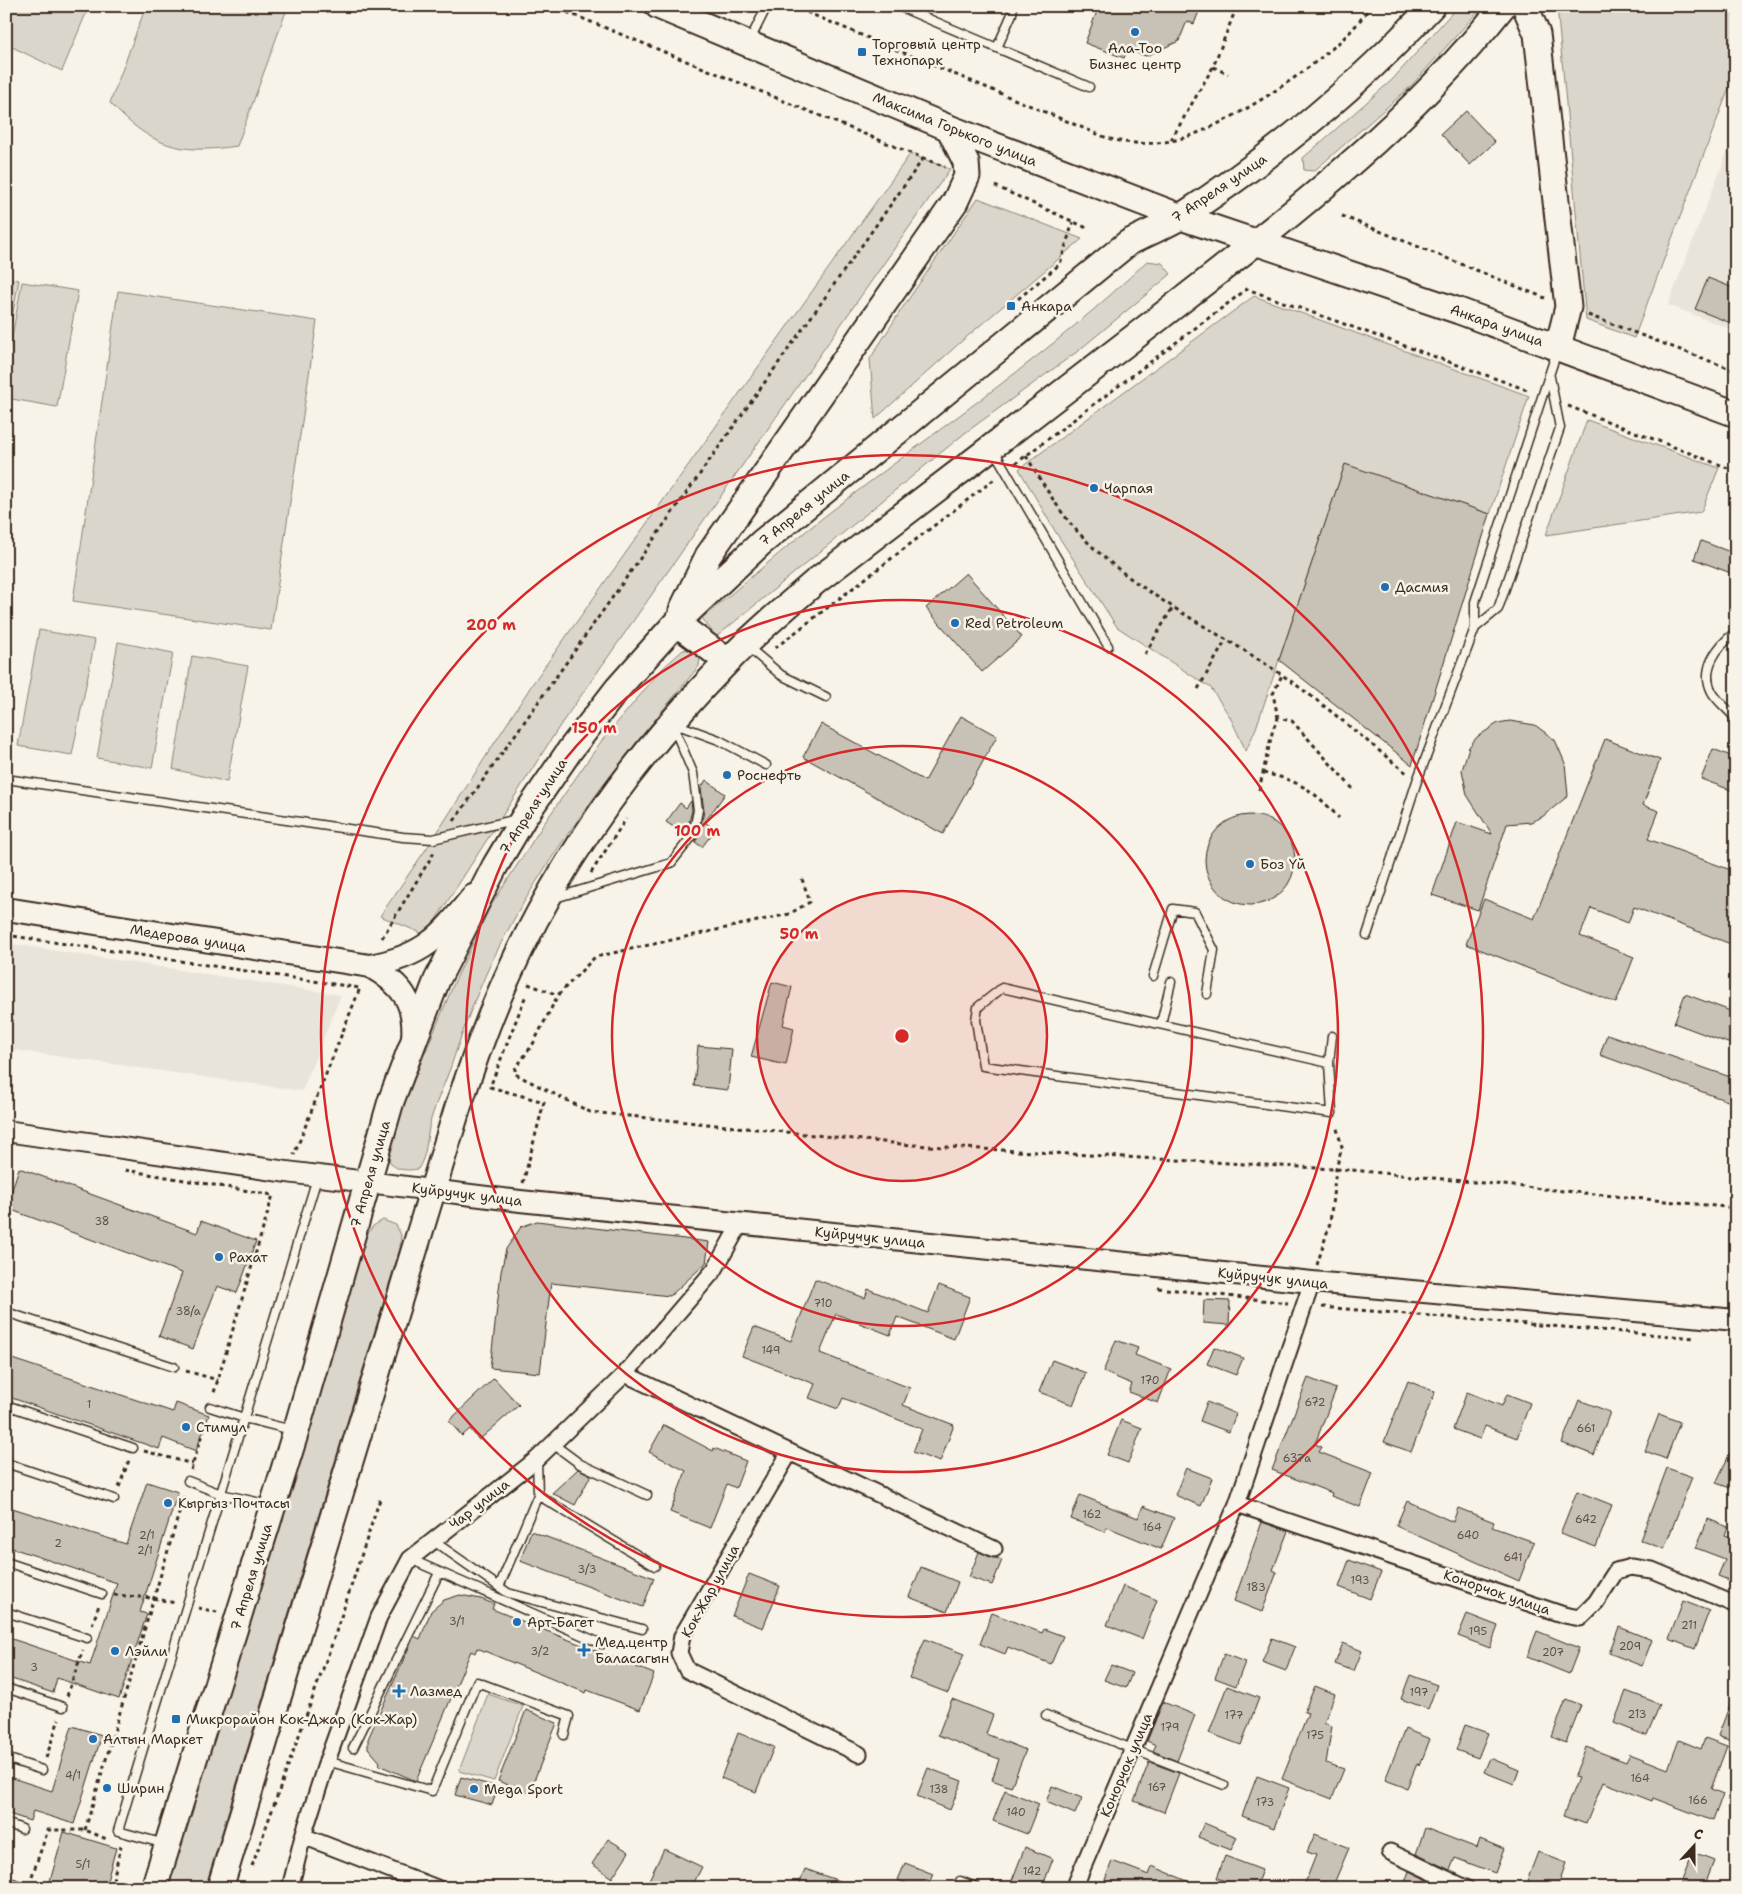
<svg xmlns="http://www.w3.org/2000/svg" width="1742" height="1894" viewBox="0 0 1742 1894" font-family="'Shantell Sans',sans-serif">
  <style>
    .built { fill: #e9e4d9 }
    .green { fill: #dbd6cb; stroke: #8b8074 }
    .building { fill: #c8c1b6; stroke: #3b2a1e }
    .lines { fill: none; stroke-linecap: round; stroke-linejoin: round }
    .service-casing { stroke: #3b2a1e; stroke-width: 11 }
    .minor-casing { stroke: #3b2a1e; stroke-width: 19 }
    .tertiary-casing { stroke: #3b2a1e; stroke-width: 24 }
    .secondary-casing { stroke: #3b2a1e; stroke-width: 26 }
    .primary-casing { stroke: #3b2a1e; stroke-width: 29 }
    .path { stroke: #3b2a1e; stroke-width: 3; stroke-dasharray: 4 4; stroke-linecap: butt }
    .service { stroke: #f7f3e8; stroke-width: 8 }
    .minor { stroke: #f7f3e8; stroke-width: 15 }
    .tertiary { stroke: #f7f3e8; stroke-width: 20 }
    .secondary { stroke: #f7f3e8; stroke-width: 22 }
    .primary { stroke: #f7f3e8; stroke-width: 25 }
    .ring { fill: none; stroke: #d62828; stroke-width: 2.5 }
    .poi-dot { fill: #1f6fb2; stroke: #f7f3e8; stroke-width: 2 }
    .labels { text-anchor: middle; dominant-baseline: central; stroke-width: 5; stroke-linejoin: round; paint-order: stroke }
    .number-label { font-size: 11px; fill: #5e5044 }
    .poi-label { font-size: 14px; fill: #3b2a1e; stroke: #f7f3e8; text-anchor: start }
    .street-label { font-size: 14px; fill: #3b2a1e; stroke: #f7f3e8 }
    .centre { fill: #d62828; stroke: #f7f3e8; stroke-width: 2.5 }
    .ring-label { font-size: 15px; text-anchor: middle; font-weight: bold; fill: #d62828; stroke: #f7f3e8; stroke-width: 5; stroke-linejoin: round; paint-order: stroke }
  </style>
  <rect width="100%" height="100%" fill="#f7f3e8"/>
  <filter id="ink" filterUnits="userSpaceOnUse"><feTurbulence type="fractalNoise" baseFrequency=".02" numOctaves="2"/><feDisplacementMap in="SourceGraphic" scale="10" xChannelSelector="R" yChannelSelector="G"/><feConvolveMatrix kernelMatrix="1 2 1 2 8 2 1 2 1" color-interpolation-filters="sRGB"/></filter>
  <g filter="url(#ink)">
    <path class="built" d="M1736,129V331L1668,305Z
      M6,943L341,995L302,1091L6,1049Z"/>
    <path class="green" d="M6,6H89L62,71L6,44Z
      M146,6H288L237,146C178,155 151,146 110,103Z
      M1458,6H1483L1410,87L1314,171L1304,170L1303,158L1392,80Z
      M1557,6H1736V70L1634,338L1586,320Z
      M910,154L950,169L561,724L426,935L380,916L433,839L533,683Z
      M978,198L1082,239L963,340L875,419L870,359L901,310Z
      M1147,261L1162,263L1171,274L1078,351L965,433L716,637L702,618C749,580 794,539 842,503C945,424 1054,351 1147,261Z
      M6,278L19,280L6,351Z
      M22,282L78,291L57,407L6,398V369Z
      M118,291L317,321L271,630L73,601Z
      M1254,296L1529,396L1490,514L1345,465L1256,728L1246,751L1230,717L1211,688L1117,627L1055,531L1019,469Z
      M1587,420L1719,468L1701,512L1546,535Z
      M39,630L95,640L72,755L18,746Z
      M118,642L173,653L152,768L97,758Z
      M690,649L700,657L699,666C623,758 544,854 491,963C475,997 462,1033 450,1069C444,1085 436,1102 431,1119C426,1136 428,1154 418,1169C406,1171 391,1171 388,1156L401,1111L455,981L490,907L543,825L600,743L662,669L683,650Z
      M192,656L248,666L227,782L173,769Z
      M383,1220L396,1225L401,1235L400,1248L205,1888H167L366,1236L373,1226Z
      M488,1694L523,1706L494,1781L459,1771Z"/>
    <path class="building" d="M1099,6H1201L1194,24L1187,21L1179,41L1146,56L1127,50L1124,58L1085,43Z
      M1466,111L1495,142L1470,165L1441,134Z
      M1708,278L1736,289V325L1695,309Z
      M1345,464L1490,514L1412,765L1279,660Z
      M1701,541L1736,554V575L1694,559Z
      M966,573L1022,637L982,672L926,608Z
      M961,716L997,736L943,834L803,757L821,724L925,781Z
      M1510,721L1535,725L1555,740L1565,763L1568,796L1542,817L1531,822L1507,824L1478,910L1432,895L1457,822L1492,834L1467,795L1462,770L1469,747L1477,737L1498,723Z
      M1605,739L1660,760L1643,805L1659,811L1648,839L1736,872V946L1634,907L1628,923L1591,908L1580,936L1634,957L1616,1003L1466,944L1484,899L1534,919Z
      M1713,749L1736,758V792L1701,779Z
      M706,780L725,794L705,822L715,830L702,847L695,842L699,836L704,811L701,788Z
      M691,801L692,810L686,835L666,822L680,803L686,808Z
      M1205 860a45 45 0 1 1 90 0a45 45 0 1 1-90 0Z
      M772,982L792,987L783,1025L794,1028L786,1065L751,1057Z
      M1685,994L1736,1013V1046L1674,1023Z
      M1607,1034L1736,1079V1104L1600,1055Z
      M698,1046L732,1049L728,1090L694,1086Z
      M19,1168L197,1233L201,1221L256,1241L237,1293L217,1286L193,1349L159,1336L182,1273L6,1208Z
      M537,1221L709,1242L706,1263L670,1296L551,1283L540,1373L490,1368L501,1272L506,1249L521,1227Z
      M815,1279L865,1298L868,1289L928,1313L939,1285L970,1297L954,1339L897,1317L890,1335L836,1314L820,1353L910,1388L903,1405L954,1425L940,1462L913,1452L922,1429L843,1398L838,1409L809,1398L815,1384L742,1356L754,1327L791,1341Z
      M1204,1300L1230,1301L1229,1325L1203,1323Z
      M1116,1340L1138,1348L1135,1355L1171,1369L1158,1403L1129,1392L1132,1384L1103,1372Z
      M1214,1347L1243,1358L1236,1375L1207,1364Z
      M6,1357L173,1412L176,1403L209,1415L196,1451L163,1438L159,1449L6,1396Z
      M1052,1360L1086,1373L1073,1405L1039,1392Z
      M494,1378L519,1405L479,1440L470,1429L462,1436L449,1421Z
      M1308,1378L1336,1389L1315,1444L1322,1447L1319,1452L1373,1473L1360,1507L1331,1496L1332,1493L1272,1470Z
      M1408,1381L1435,1392L1411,1452L1384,1442Z
      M1467,1392L1502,1406L1507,1394L1530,1403L1517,1438L1485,1426L1480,1439L1453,1429Z
      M1579,1400L1610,1412L1594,1455L1562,1443Z
      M1207,1402L1236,1414L1229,1432L1200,1421Z
      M1659,1414L1680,1422L1666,1459L1645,1451Z
      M1121,1420L1142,1428L1128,1463L1107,1455Z
      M664,1425L713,1451L714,1448L746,1461L736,1488L727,1484L710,1528L670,1512L686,1471L649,1452Z
      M1736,1440V1490L1716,1483Z
      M1186,1468L1212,1478L1201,1506L1175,1495Z
      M1667,1468L1692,1477L1664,1549L1640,1540Z
      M578,1469L591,1475L575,1505L552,1493Z
      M147,1482L178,1492L140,1612L147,1614L119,1699L57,1678L53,1693L6,1677V1637L90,1665L117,1583L6,1546V1506L126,1544Z
      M1577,1491L1612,1505L1596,1547L1560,1534Z
      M1080,1495L1138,1518L1143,1506L1174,1518L1161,1549L1107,1527L1105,1532L1071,1519Z
      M1407,1501L1453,1522L1458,1508L1494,1522L1492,1527L1534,1542L1519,1581L1396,1526Z
      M1708,1519L1728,1527L1725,1535L1733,1538L1736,1535V1583L1718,1576L1725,1559L1696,1548Z
      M1262,1522L1288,1531L1273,1570L1277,1572L1262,1612L1234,1601Z
      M531,1531L654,1578L643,1607L520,1561Z
      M979,1552L1002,1560L992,1585L969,1577Z
      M1349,1560L1381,1572L1370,1599L1339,1587Z
      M921,1567L958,1582L947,1612L909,1597Z
      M749,1574L780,1586L763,1628L732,1616Z
      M1123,1586L1157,1600L1142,1639L1107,1625Z
      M460,1595L481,1599L494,1604L492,1609L654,1674L640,1710L587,1690L586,1693L477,1648L475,1653L471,1651L416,1781L379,1765L380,1762L368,1748V1739L411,1643L414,1636L420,1639L431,1611L444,1600Z
      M1683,1601L1709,1611L1695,1649L1669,1639Z
      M992,1613L1042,1633L1044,1629L1063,1636L1051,1664L1008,1647L1005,1654L980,1644Z
      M1467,1614L1498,1626L1490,1648L1458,1636Z
      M1619,1627L1652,1640L1642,1666L1609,1653Z
      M1537,1631L1579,1648L1569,1674L1527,1657Z
      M1272,1638L1295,1647L1286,1671L1262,1662Z
      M925,1639L964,1654L948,1693L909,1678Z
      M1343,1643L1362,1651L1354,1671L1335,1664Z
      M1224,1654L1245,1662L1236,1686L1215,1678Z
      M1111,1665L1132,1673L1126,1688L1104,1680Z
      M1410,1675L1437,1685L1428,1709L1401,1699Z
      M1227,1686L1259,1698L1241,1745L1209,1733Z
      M1315,1686L1335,1694L1324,1723L1332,1726L1326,1763L1344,1769L1332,1799L1282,1779L1308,1713L1304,1712Z
      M1626,1691L1660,1704L1647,1736L1614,1723Z
      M1734,1694H1736V1743L1718,1736Z
      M952,1699L993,1715L986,1734L1026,1750L1011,1787L992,1780L999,1759L938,1735Z
      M1566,1699L1581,1705L1566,1743L1552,1737Z
      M1163,1702L1195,1715L1177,1761L1153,1751L1156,1745L1147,1741Z
      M526,1710L557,1723L529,1793L498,1781Z
      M1465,1725L1488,1733L1478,1758L1456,1750Z
      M72,1726L102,1735L74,1824L33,1811L30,1821L6,1813V1776L52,1791Z
      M1405,1729L1430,1739L1420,1765L1417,1764L1407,1788L1385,1780Z
      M738,1733L774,1747L756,1792L721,1778Z
      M1705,1738L1727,1746L1711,1789L1723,1794L1713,1821L1653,1798L1652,1801L1603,1782L1586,1824L1563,1816L1578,1778L1574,1777L1586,1747L1626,1762L1630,1754L1668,1769L1679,1740L1701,1749Z
      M1490,1758L1519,1770L1514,1784L1484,1772Z
      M1149,1762L1179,1773L1164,1812L1134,1801Z
      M928,1768L962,1781L950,1810L917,1796Z
      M1257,1776L1289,1788L1274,1828L1242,1816Z
      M461,1777L498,1787L492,1805L455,1795Z
      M1052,1786L1082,1798L1075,1814L1046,1802Z
      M1005,1790L1039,1804L1027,1834L993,1821Z
      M1204,1823L1237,1837L1231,1850L1198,1837Z
      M1425,1828L1477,1848L1480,1839L1504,1849L1495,1873L1455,1858L1450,1870L1416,1854Z
      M64,1832L116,1848L105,1888H48Z
      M1315,1834L1349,1848L1332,1888H1303L1316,1855L1307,1852Z
      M608,1839L629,1852L612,1878L592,1864Z
      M1025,1847L1053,1859L1042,1888H1024L1011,1883Z
      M664,1849L702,1867L691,1888H645Z
      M1538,1852L1566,1863L1557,1888H1543L1527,1881Z
      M1693,1853L1714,1861L1704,1888H1679Z
      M1225,1856L1262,1870L1255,1888H1244L1217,1878Z
      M1112,1861L1149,1875L1152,1866L1204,1888H1102Z
      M905,1863L933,1874L927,1888H917L898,1880Z
      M805,1869L851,1885L850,1888H798Z
      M1409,1871L1444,1888H1403Z"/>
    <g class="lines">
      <g class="service-casing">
        <path id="service" d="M898,6L1089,87
          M750,40L767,6
          M997,48L1012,14L1013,6
          M993,449L1108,646
          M1475,628L1498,609L1560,428L1550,377
          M1736,632C1717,646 1700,669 1712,692C1717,701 1729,710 1736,719
          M748,647L781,675L826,697
          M675,724L719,740L766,765
          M6,779L403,837L433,839L517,819
          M555,898L671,863L693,835L698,810L693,773L674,728
          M1367,935L1417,781L1475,628V602L1557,351
          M1153,976L1173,909L1195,912L1214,950L1207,994
          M1161,1024L1171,982
          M1329,1063L1002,988L978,1007L976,1020L983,1066L1332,1113L1329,1063L1332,1036
          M6,1312L174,1367
          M6,1405L133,1448
          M210,1407L244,1418L292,1430
          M553,1444L580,1464L647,1495
          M6,1463L114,1499
          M188,1481L221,1494L270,1505
          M538,1495L655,1566
          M432,1540L508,1593L642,1629
          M410,1559L602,1644
          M6,1562L102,1594
          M499,1587L538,1495L537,1459
          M6,1612L87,1638
          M6,1688L63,1707
          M1046,1715L1224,1785
          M353,1748L439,1573
          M6,1758L42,1770
          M327,1761L432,1791L477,1682L569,1716L564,1735
          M6,1823L22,1829
          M165,1844L118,1831L317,1178
          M6,1881L27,1888
          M960,1881L978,1888"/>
      </g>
      <g class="minor-casing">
        <path id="minor" d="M625,1374L994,1549
          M790,1452L682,1636L679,1653L687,1670L859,1754
          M1237,1504L1564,1615L1580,1618L1596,1602L1616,1571L1631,1567L1652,1570L1736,1605
          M303,1836L437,1888
          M1390,1852L1466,1888
          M290,1888L303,1836L327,1761L379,1617L410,1559L537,1459L625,1374L715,1269L740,1224
          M1074,1888L1237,1504L1312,1282"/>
      </g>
      <g class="tertiary-casing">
        <path id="tertiary" d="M6,1131L287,1172L520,1201L1312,1282L1736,1320"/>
      </g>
      <g class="secondary-casing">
        <path id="secondary" d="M6,909L370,966C424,956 440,937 473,896
          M370,966C401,984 416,1001 413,1039"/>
      </g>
      <g class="primary-casing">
        <path id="primary" d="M658,6L949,128L1181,217L1459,311L1736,414
          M1525,6L1537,34L1568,307L1558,347
          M682,610L708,556L955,202L967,176L966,162L949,128
          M676,623L727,661
          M154,1888L296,1431L391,1101L437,980L495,866L524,817L570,750L618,688L676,623L761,543L1128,243C1145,234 1165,226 1182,216C1274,156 1358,86 1432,6
          M220,1888L457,1110C472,1066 487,1022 506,980C559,861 638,753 728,661C755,633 785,608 815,582C930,495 1045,406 1159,318C1281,223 1407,128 1503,6"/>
      </g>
      <path class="path" d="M552,6L945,167
        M792,6L1107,138C1128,144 1150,145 1171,141C1222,131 1312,70 1349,33C1357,25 1364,15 1371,6
        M1213,67L1228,74
        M1171,140L1213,67L1237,6
        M995,186L1087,228
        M1342,216L1545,298
        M1018,299L1060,264L1073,222
        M1588,315L1736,371
        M1568,406L1736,471
        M1026,456C1042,481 1057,509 1077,531C1134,593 1214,628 1282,675C1326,705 1366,741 1408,774
        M1015,464L1247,289L1530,391
        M775,648L996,478
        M1145,654L1173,607
        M1198,689L1226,640
        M1278,718L1273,694L1282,675
        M1263,773C1298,780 1315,791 1339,818
        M1259,790L1273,729L1278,718L1292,721L1354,790
        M454,821L923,159
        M591,873L626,819
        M802,879L810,902L789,914L595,957L558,995L533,1044L515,1069V1074L590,1112L912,1145L1352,1170L1736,1208
        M6,935L360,988L294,1155
        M382,938L435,851
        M528,984L558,995
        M125,1170L273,1195L213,1396
        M523,1183L544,1102L490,1087L526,995
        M1317,1265L1330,1223L1336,1169L1342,1147L1336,1125
        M1158,1288L1288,1303
        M1322,1307L1696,1338
        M186,1371L218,1380
        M144,1451L193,1464
        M191,1470L207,1418
        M119,1487L129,1460
        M114,1595L153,1598L175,1603
        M198,1608L217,1612
        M92,1625L99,1605
        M67,1696L83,1650
        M46,1758L59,1719
        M85,1830L185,1493
        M252,1866L333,1641L380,1499
        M32,1876L48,1830H85L109,1840
        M111,1888L121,1846"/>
      <use href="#service" class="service"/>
      <use href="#minor" class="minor"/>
      <use href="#tertiary" class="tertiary"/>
      <use href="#secondary" class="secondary"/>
      <use href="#primary" class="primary"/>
    </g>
  </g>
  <circle cx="902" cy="1036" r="145" fill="#d62828" fill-opacity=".12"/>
  <g class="ring">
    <circle cx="902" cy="1036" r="145"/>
    <circle cx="902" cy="1036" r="290"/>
    <circle cx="902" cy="1036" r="436"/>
    <circle cx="902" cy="1036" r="581"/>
  </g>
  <g class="poi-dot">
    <circle cx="1135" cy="32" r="5"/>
    <rect x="857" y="47" width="10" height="10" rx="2.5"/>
    <rect x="1006" y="301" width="10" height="10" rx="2.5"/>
    <circle cx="1094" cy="488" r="5"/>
    <circle cx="1385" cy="587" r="5"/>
    <circle cx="955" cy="623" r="5"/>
    <circle cx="727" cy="775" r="5"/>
    <circle cx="1250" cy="864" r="5"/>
    <circle cx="219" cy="1257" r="5"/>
    <circle cx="186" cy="1427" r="5"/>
    <circle cx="168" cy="1503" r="5"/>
    <circle cx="517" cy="1622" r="5"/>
    <path d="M581.5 1642.5h5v5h5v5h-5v5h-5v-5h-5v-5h5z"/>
    <circle cx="115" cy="1651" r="5"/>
    <path d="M396.5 1683.5h5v5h5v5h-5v5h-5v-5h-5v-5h5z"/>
    <rect x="171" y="1714" width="10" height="10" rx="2.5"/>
    <circle cx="93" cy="1739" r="5"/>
    <circle cx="107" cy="1788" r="5"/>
    <circle cx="474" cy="1789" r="5"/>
  </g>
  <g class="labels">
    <g class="number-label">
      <text x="102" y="1221">38</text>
      <text x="823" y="1303">710</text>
      <text x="188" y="1311">38/а</text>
      <text x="771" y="1350">149</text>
      <text x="1150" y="1380">170</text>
      <text x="1315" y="1402">672</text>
      <text x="89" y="1404">1</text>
      <text x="1586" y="1428">661</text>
      <text x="1297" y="1458">637а</text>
      <text x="1092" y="1514">162</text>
      <text x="1586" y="1519">642</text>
      <text x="1152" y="1527">164</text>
      <text x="147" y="1535">2/1</text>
      <text x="1468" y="1535">640</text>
      <text x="58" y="1543">2</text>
      <text x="145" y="1550">2/1</text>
      <text x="1513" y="1557">641</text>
      <text x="587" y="1569">3/3</text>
      <text x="1360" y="1580">193</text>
      <text x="1256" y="1587">183</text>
      <text x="457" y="1621">3/1</text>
      <text x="1689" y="1625">211</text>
      <text x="1478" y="1631">195</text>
      <text x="1630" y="1646">209</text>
      <text x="540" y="1651">3/2</text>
      <text x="1553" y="1652">207</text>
      <text x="34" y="1667">3</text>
      <text x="1419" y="1692">197</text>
      <text x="1637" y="1714">213</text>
      <text x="1234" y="1715">177</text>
      <text x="1170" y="1727">179</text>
      <text x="1315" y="1735">175</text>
      <text x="73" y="1775">4/1</text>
      <text x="1640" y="1778">164</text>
      <text x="1157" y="1787">167</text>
      <text x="939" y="1789">138</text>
      <text x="1698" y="1800">166</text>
      <text x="1265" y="1802">173</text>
      <text x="1016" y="1812">140</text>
      <text x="83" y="1864">5/1</text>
      <text x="1032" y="1871">142</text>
    </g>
    <g class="poi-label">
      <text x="872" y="44">Торговый центр<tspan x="872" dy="16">Технопарк</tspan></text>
      <text x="1135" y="48" text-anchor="middle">Ала-Тоо<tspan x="1135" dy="16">Бизнес центр</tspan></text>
      <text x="1021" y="306">Анкара</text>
      <text x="1104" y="488">Чарпая</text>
      <text x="1395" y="587">Дасмия</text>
      <text x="965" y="623">Red Petroleum</text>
      <text x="737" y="775">Роснефть</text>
      <text x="1260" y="864">Боз Үй</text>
      <text x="229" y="1257">Рахат</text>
      <text x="196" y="1427">Стимул</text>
      <text x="178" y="1503">Кыргыз Почтасы</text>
      <text x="527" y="1622">Арт-Багет</text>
      <text x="595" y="1642">Мед.центр<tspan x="595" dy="16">Баласагын</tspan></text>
      <text x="125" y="1651">Лэйли</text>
      <text x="410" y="1691">Лазмед</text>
      <text x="186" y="1719">Микрорайон Кок-Джар (Кок-Жар)</text>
      <text x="103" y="1739">Алтын Маркет</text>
      <text x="117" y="1788">Ширин</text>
      <text x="484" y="1789">Mega Sport</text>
    </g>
    <g class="street-label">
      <text transform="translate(955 129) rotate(22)">Максима Горького улица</text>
      <text transform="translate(1219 188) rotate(-34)">7 Апреля улица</text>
      <text transform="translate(1497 325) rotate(20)">Анкара улица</text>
      <text transform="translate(804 508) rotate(-39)">7 Апреля улица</text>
      <text transform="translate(533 806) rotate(-57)">7 Апреля улица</text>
      <text transform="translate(188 938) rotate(9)">Медерова улица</text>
      <text transform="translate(370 1174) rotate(-74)">7 Апреля улица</text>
      <text transform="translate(467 1194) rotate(7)">Куйручук улица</text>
      <text transform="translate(870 1237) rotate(6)">Куйручук улица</text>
      <text transform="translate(1273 1278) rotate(6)">Куйручук улица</text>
      <text transform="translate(479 1504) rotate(-38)">Чар улица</text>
      <text transform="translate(251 1577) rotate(-73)">7 Апреля улица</text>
      <text transform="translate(710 1591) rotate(-61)">Кок-Жар улица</text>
      <text transform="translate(1497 1592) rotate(19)">Конорчок улица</text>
      <text transform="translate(1126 1765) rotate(-67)">Конорчок улица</text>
    </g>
  </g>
  <circle cx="902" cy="1036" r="8" class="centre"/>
  <g class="ring-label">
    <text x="491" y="630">200 m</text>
    <text x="594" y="733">150 m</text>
    <text x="697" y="836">100 m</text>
    <text x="799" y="939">50 m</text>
  </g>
  <rect width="1742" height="1894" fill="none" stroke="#f7f3e8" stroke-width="25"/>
  <rect x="12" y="12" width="1717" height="1869" fill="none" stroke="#3b2a1e" stroke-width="2" filter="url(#ink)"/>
  <g transform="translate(1694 1846) rotate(21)" stroke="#f7f3e8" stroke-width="4" paint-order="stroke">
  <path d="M0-4L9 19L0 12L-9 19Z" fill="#3b2a1e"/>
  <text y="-8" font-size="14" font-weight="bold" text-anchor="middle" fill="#3b2a1e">С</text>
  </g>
</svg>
